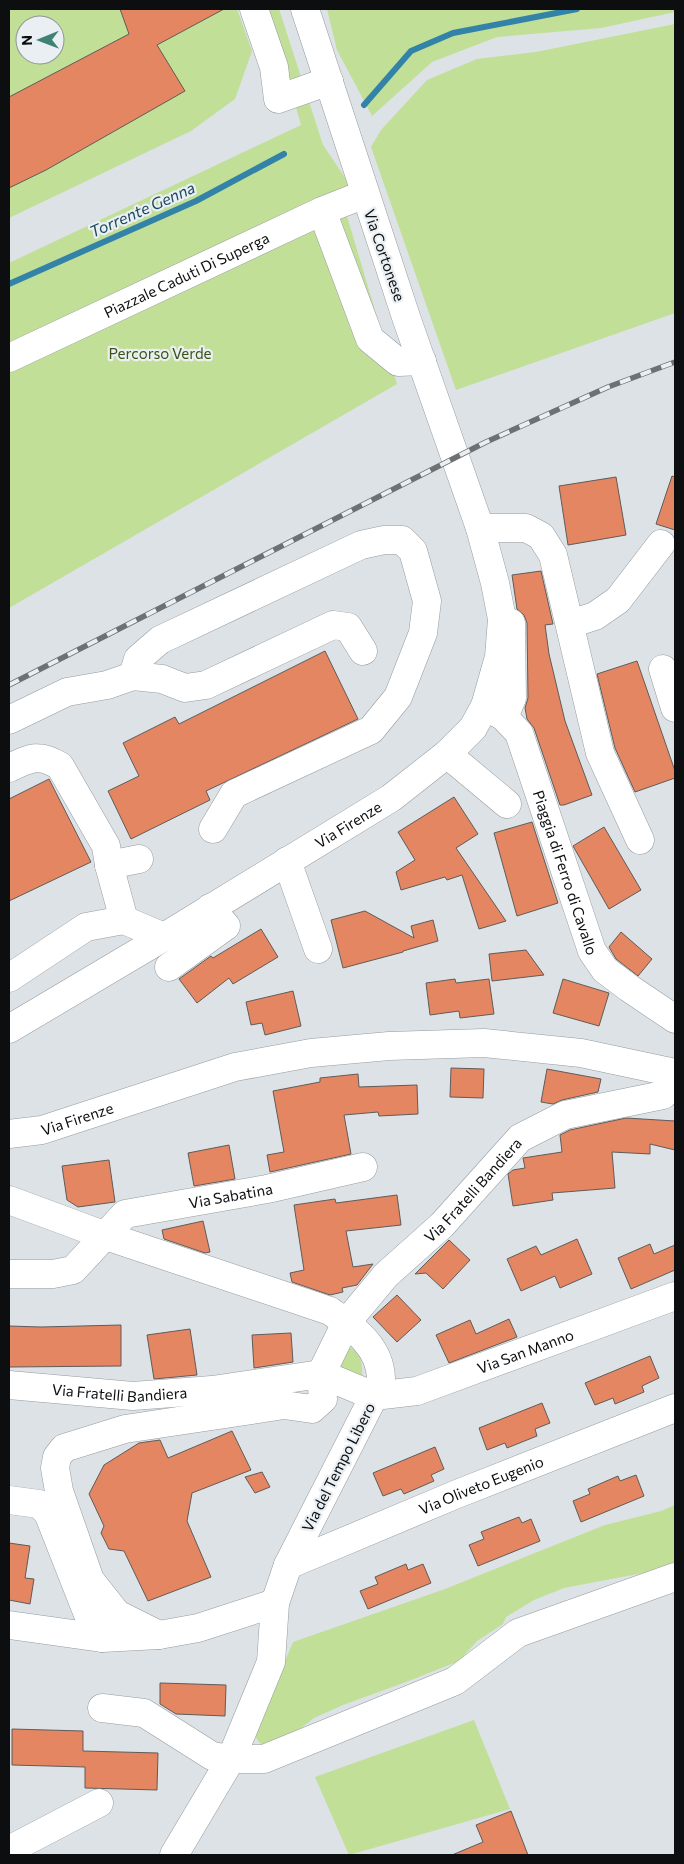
<svg xmlns="http://www.w3.org/2000/svg" width="684" height="1864" viewBox="0 0 684 1864" font-family="Commissioner,sans-serif">
  <style>
    .green { fill: #c1df97; fill-rule: evenodd }
    .lines { fill: none; stroke-linecap: round; stroke-linejoin: round }
    .stream { stroke: #3283a7; stroke-width: 6 }
    .building { fill: #e38661; stroke: #615b59 }
    .minor-casing { stroke: #969b9f; stroke-width: 29 }
    .major-casing { stroke: #969b9f; stroke-width: 29 }
    .minor { stroke: #fff; stroke-width: 28 }
    .major { stroke: #fff; stroke-width: 28 }
    .rail-casing { stroke: #6d7174; stroke-width: 5.5 }
    .rail { stroke: #eaeff3; stroke-width: 4; stroke-dasharray: 11; stroke-linecap: butt }
    .labels { text-anchor: middle; dominant-baseline: central; stroke-width: 4.5; stroke-linejoin: round; paint-order: stroke }
    .street-label { font-size: 15px; fill: #0c0e10; stroke: #eaeff3 }
    .park-label { font-size: 15px; fill: #3d5312; stroke: #eaeff3 }
    .water-label { font-size: 16px; font-style: italic; fill: #1a485e; stroke: #eaeff3 }
  </style>
  <rect width="100%" height="100%" fill="#dce2e6"/>
  <path class="green" d="M9,9H237L252,51L235,99L191,131L9,218ZM25,25H55V55H25Z
    M268,9H279L323,145L354,191L341,196L397,384L9,608V263L301,125Z
    M327,9H675V12L601,28L497,37L432,62L372,116L337,50Z
    M675,24V313L456,390L371,147L381,130L427,80L477,59L536,52Z
    M346,1346C363,1351 363,1368 362,1384L329,1371Z
    M675,1505V1562L643,1573L564,1588L534,1600L506,1617L503,1624L477,1641L459,1661L406,1682L343,1705L314,1718L301,1728L274,1742L263,1745L260,1743L254,1735L293,1642L445,1589L605,1525L661,1511Z
    M474,1720L510,1809L349,1855L315,1777Z"/>
  <g class="lines">
    <path class="stream" d="M364,105L411,51L453,33L577,9
      M9,284L196,201L284,154"/>
  </g>
  <path class="building" d="M120,9H224L157,45L185,91L46,170L9,188V97L129,34Z
    M672,476L675,477V530L656,524Z
    M616,477L626,535L568,545L559,486Z
    M541,571L553,624L545,625L549,654L565,721L592,795L564,805H560L534,728L527,719L525,708L528,698L527,623L524,615L517,609L512,575Z
    M325,651L358,719L206,791L210,800L131,839L108,791L139,776L123,743L175,717L179,724Z
    M637,661L675,771V778L635,792L615,748L597,674Z
    M49,779L91,862L9,901V799Z
    M454,797L478,834L456,848L506,921L479,929L462,875L447,880L445,877L401,890L396,872L415,860L398,832Z
    M532,822L558,903L517,916L494,833Z
    M604,827L641,890L609,909L573,846Z
    M365,911L414,938L411,926L433,920L438,941L403,951V952L343,968L331,920Z
    M261,929L278,957L233,984L229,978L197,1003L179,979L211,956L213,958Z
    M621,932L652,959L638,976L616,959L609,947Z
    M526,950L544,975L492,981L489,954Z
    M455,979L456,983L489,979L494,1014L460,1018L459,1011L430,1015L426,983Z
    M563,979L609,993L599,1026L553,1013Z
    M293,991L301,1026L265,1035L262,1023L251,1025L246,1002Z
    M451,1068L484,1069L483,1098L450,1097Z
    M547,1069L601,1079L598,1092L562,1100L553,1104L541,1102Z
    M358,1074L359,1087L417,1085L418,1114L379,1116L378,1112L344,1115L351,1154L270,1172L267,1155L284,1152L273,1091L320,1082V1078Z
    M626,1118L675,1121V1150L650,1144V1154L612,1152L615,1188L552,1193L553,1200L513,1206L508,1174L513,1170L525,1168L523,1158L562,1152L560,1135L570,1130Z
    M229,1145L235,1179L194,1186L188,1153Z
    M109,1160L115,1202L78,1207L67,1200L62,1166Z
    M397,1195L401,1225L346,1231L353,1267L373,1264L357,1285L342,1288L343,1292L330,1295L292,1282L290,1273L304,1270L294,1205L335,1199L336,1203Z
    M203,1221L210,1252L205,1253L164,1239L162,1230Z
    M577,1239L592,1274L560,1288L555,1276L521,1291L507,1259L536,1246L541,1255Z
    M449,1240L470,1260L443,1289L426,1273L415,1274Z
    M650,1244L654,1254L675,1245V1270L631,1289L618,1258Z
    M397,1295L421,1320L397,1342L373,1317Z
    M509,1319L517,1337L449,1363L436,1335L470,1320L476,1334Z
    M121,1325V1366L9,1367V1326L41,1327Z
    M190,1329L197,1375L154,1379L147,1335Z
    M291,1333L293,1362L254,1368L252,1335Z
    M650,1356L659,1378L642,1386L644,1392L615,1404L613,1398L595,1405L585,1383Z
    M542,1403L550,1423L535,1429L537,1436L507,1448L505,1443L487,1450L479,1428Z
    M232,1431L251,1470L192,1493L187,1521L211,1577L148,1601L124,1551L109,1549L101,1533L104,1526L89,1494L104,1465L139,1443L160,1440L168,1458Z
    M435,1447L444,1469L431,1475L434,1481L404,1494L401,1489L383,1496L373,1473Z
    M262,1472L270,1487L255,1493L245,1477Z
    M636,1475L644,1496L581,1522L573,1501L590,1494L588,1489L618,1476L620,1481Z
    M519,1517L522,1523L531,1519L540,1541L478,1566L469,1545L484,1539L481,1532Z
    M9,1543L30,1546L25,1578L34,1579L30,1604L9,1600Z
    M406,1564L408,1570L423,1564L431,1583L368,1609L360,1591L378,1584L375,1577Z
    M160,1683L226,1685L225,1716L176,1714L160,1704Z
    M12,1729L83,1731V1751L158,1753L157,1790L85,1788V1767L12,1765Z
    M511,1811L528,1855H452L483,1842L476,1825Z"/>
  <g class="lines">
    <g class="minor-casing">
      <g id="minor">
        <path d="M254,9L274,67L278,99L329,81"/>
        <path d="M322,211L370,339L398,362L422,361"/>
        <path id="s1" d="M9,358L322,211L365,194"/>
        <path d="M480,528H526L541,536L553,555L600,753L640,840"/>
        <path d="M570,624L595,616L618,600L661,544"/>
        <path d="M663,669L675,708"/>
        <path d="M133,676L138,659L160,640L361,545L384,540H402L413,551L427,601L423,633L398,697L371,730L234,794L213,829"/>
        <path id="s2" d="M485,706L504,717L519,733L592,951L605,970L629,988L675,1019"/>
        <path d="M504,717L512,698L511,623"/>
        <path d="M9,720L67,692L107,685L133,676L162,679L185,688L206,685L333,625L348,627L363,651"/>
        <path d="M447,754L507,804"/>
        <path d="M9,768C30,758 39,753 60,766L106,846L109,865"/>
        <path d="M287,861L318,949"/>
        <path d="M124,920L109,865L139,859"/>
        <path d="M169,967L226,926L210,908"/>
        <path d="M9,978L86,927L124,920L164,937"/>
        <path d="M9,1200L106,1236L330,1311C353,1328 380,1346 381,1378C381,1383 376,1391 374,1396L288,1565L275,1603L271,1662L231,1759L174,1855"/>
        <path id="s3" d="M9,1274H53L73,1270L125,1214L267,1189L363,1167"/>
        <path id="s4" d="M321,1374L346,1323L386,1275L442,1225L520,1138L565,1115L663,1095L675,1078"/>
        <path id="s5" d="M9,1385L133,1396L212,1390L321,1374L374,1396L417,1391L675,1296"/>
        <path d="M9,1500L39,1504L48,1513L91,1622L102,1638"/>
        <path id="s6" d="M288,1565L457,1494L675,1408"/>
        <path d="M9,1625L102,1638L159,1635L198,1628L275,1603"/>
        <path d="M159,1635L117,1614L90,1580L59,1491L55,1468L57,1457L64,1448L125,1429L284,1405L312,1409L323,1399L321,1374"/>
        <path d="M102,1708L144,1713L212,1756L231,1759H264L455,1681L518,1633L675,1577"/>
        <path d="M9,1850L99,1803"/>
      </g>
    </g>
    <g class="major-casing">
      <g id="major">
        <path id="s7" d="M9,1029L164,937L391,798L447,754L473,728L485,706L499,657L502,619L495,583L480,528L406,317L305,9"/>
        <path id="s8" d="M9,1134L42,1130L235,1067L311,1053L389,1046L484,1043L581,1053L675,1073"/>
      </g>
    </g>
    <use href="#minor" class="minor"/>
    <use href="#major" class="major"/>
    <g class="rail-casing">
      <path id="rail" d="M9,685L486,442L608,387L675,362"/>
    </g>
    <use href="#rail" class="rail"/>
  </g>
  <g class="labels">
    <g class="street-label">
      <text transform="translate(385 255) rotate(71)">Via Cortonese</text>
      <text stroke="none"><textPath href="#s1" startOffset="196">Piazzale Caduti Di Superga</textPath></text>
      <text stroke="none"><textPath href="#s7" startOffset="396">Via Firenze</textPath></text>
      <text stroke="none"><textPath href="#s2" startOffset="191">Piaggia di Ferro di Cavallo</textPath></text>
      <text stroke="none"><textPath href="#s8" startOffset="70">Via Firenze</textPath></text>
      <text stroke="none"><textPath href="#s4" startOffset="241">Via Fratelli Bandiera</textPath></text>
      <text stroke="none"><textPath href="#s3" startOffset="248">Via Sabatina</textPath></text>
      <text stroke="none"><textPath href="#s5" startOffset="530">Via San Manno</textPath></text>
      <text stroke="none"><textPath href="#s5" startOffset="111">Via Fratelli Bandiera</textPath></text>
      <text transform="translate(338 1467) rotate(-63)">Via del Tempo Libero</text>
      <text stroke="none"><textPath href="#s6" startOffset="209">Via Oliveto Eugenio</textPath></text>
    </g>
    <g class="park-label">
      <text x="160" y="353">Percorso Verde</text>
    </g>
    <g class="water-label">
      <text transform="translate(142 209) rotate(-24)">Torrente Genna</text>
    </g>
  </g>
  <rect width="684" height="1864" fill="none" stroke="#0c0e10" stroke-width="20"/>
  <g transform="translate(40 40) rotate(269)"><circle r="24" fill="#eaeff3" stroke="#919598"/>
  <path d="M0-4L9 19L0 12L-9 19Z" fill="#3e8276"/>
  <text y="-8" font-size="14" font-weight="bold" text-anchor="middle" fill="#0c0e10">N</text>
  </g>
</svg>
